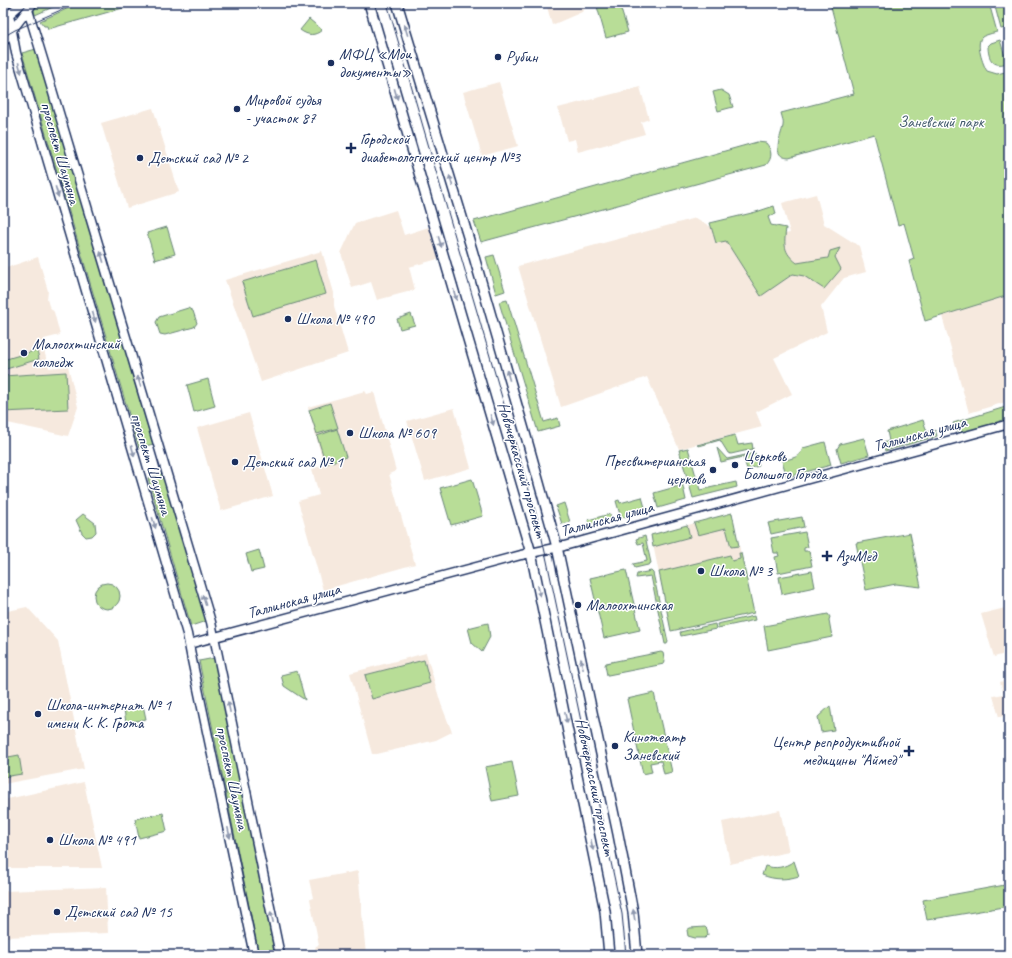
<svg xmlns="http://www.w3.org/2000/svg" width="1012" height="958" viewBox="0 0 1012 958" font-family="Caveat,sans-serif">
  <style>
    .built { fill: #f6e9de }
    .green { fill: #b8dd97; stroke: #6a867a }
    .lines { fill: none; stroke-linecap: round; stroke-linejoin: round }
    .tertiary-casing { stroke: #1b2f5e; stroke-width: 11 }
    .secondary-casing { stroke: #1b2f5e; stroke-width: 12 }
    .tertiary { stroke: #fff; stroke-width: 8 }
    .secondary { stroke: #fff; stroke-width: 9 }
    .tram { stroke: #1b2f5e; stroke-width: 1 }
    .oneway { fill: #8d97ae }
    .poi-dot { fill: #1b2f5e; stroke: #fff; stroke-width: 1.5 }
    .labels { text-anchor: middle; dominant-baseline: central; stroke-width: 3; stroke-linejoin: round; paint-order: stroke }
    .poi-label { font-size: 16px; fill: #1b2f5e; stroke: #fff; text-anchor: start }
    .park-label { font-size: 16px; fill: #425a6c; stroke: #fff }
    .street-label { font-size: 16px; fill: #1b2f5e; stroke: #fff }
  </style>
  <rect width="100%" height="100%" fill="#fff"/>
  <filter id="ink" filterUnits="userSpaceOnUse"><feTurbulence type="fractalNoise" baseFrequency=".025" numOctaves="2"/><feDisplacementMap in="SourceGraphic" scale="8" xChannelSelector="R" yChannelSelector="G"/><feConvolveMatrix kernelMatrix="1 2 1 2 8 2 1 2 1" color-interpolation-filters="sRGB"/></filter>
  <g filter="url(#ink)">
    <path class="built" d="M546,3H586V5L582,12L552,25Z
      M499,82L518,146L482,156L463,92Z
      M640,87L649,119L641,122L645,134L578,152L575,139L567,141L558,108Z
      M153,108L179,192L127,208L101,123Z
      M816,194L824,224L859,246L866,272L844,278L821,307L827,332L774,358L792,394L756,412L762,427L679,449L647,377L561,407L518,266L696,218L738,243L790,233L782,203Z
      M396,210L404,235L429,227L438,259L409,267L415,290L377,300L371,282L352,288L341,253L355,223Z
      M322,251L334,293V306L348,353L261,382L225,280Z
      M38,257L48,291L47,299L49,306L54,312L60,335L44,339L45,343L43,347L49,368L68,366L78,407L68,436L3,422V269Z
      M1009,295V401L969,413L942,316Z
      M365,391L367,394L374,392L396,471L389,474L415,564L323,590L298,501L319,495L312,469L324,465L308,407Z
      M454,408L471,468L425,481L407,421Z
      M249,413L273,496L221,511L197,428Z
      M732,513L754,613L671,631L651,535Z
      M27,607L58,641L84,769L3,784V612Z
      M1009,607V653L994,657L981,614Z
      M426,653L441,704L452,732L436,740L377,754H372L350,673Z
      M1009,680V715L999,717L993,696L1004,694L1000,682Z
      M84,782L102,868H3V800Z
      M780,810L789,852L730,864L722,822Z
      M358,871L366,955H316L315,949L316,946L319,945L310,899L313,898L309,880Z
      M106,887L108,933L6,937V891Z"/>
    <path class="green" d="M39,3H62L35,15L34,8Z
      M80,3H141L48,29L47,26H44L40,21Z
      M596,3H619L628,32L606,38Z
      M830,3H989L997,32C993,33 985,35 982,37C975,43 983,65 987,71L997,74L1009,71V295L925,321L909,261L914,259L904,223L898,225L874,134L789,158C770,157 781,137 783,126C784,122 782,117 781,113L854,94Z
      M994,3H1006L1009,27L1001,29Z
      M309,19L322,30C315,36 308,36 300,30Z
      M1000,40L1007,63C993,68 988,59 988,46L991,43Z
      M36,49L153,444L139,448L22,53Z
      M721,90L729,95L733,107L718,111L713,92Z
      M757,142L766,143C772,150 773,158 766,165L481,242L474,221Z
      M774,206L776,214L768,217L771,225L786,228C784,245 783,252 797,263L828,258L830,251L840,248L835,257L841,269L824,289L804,276L793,274L761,296L726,241L716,243L710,223L756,212Z
      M167,227L175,254L155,260L147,233Z
      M494,255L505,291L496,294L486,257Z
      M316,260L326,294L253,316L242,282Z
      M507,300L544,422L558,418L560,426L538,432L499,302Z
      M188,308L193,311L197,323L194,327L165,335L160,334L156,322L159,317Z
      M411,314L415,325L400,329L397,319Z
      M37,350L39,359L3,370V360Z
      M66,372L68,409L3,412V376Z
      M208,379L215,406L194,412L187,385Z
      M330,403L338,428L317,434L309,410Z
      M1009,406V420L964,432C957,432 955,429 953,423Z
      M923,420L927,432L935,430L937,436L885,451L883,443L889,441L887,431Z
      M337,429L346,457L326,464L317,436Z
      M735,435L738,445L752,443L753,449L731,454L728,453L720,440L699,446L697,445Z
      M864,438L869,455L841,463L837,449L840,444Z
      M825,442L831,465L787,477L782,461C792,458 800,458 803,448Z
      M688,448L700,490L736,482L737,487L693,498L679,450Z
      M717,448L727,459L755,453L759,466L747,469L743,457L721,462Z
      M162,473L206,621L191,626L148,478Z
      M472,479L483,516L451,525L440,488Z
      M682,482L686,500L658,508L654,493L679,486V483Z
      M642,497L646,511L621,518L616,501L619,500L620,503Z
      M564,503L570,522L562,524L556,506Z
      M732,513L739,546L731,547L726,528L698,535L694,523Z
      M83,514L95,523L96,532L92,536L86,537L82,533L76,520Z
      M610,514L612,522L591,528L588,520Z
      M802,517L804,527L771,534L768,523Z
      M687,525L690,537L653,547L651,535Z
      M805,532L808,547L804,548V551H809L812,566L778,573L775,557L779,556L778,553H774L771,538Z
      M910,533L921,587L896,584L866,590L856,543Z
      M645,536L651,563L648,565L635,568L633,564L647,561L643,543L638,544L636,539Z
      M259,550L264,569L251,572L246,554Z
      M739,553H741L754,613L671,631L659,572L730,555L732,561L740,559Z
      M626,570L640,630L604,638L590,578Z
      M651,571L653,573L668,642L667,644H665L651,576L636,578L637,574Z
      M812,571L815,587L782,594L779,577Z
      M94 596a13 13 0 1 1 26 0a13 13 0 1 1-26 0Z
      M828,614L830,617L829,620L832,637L768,650L764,626Z
      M754,616L755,620L718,628L717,624Z
      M488,623L490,637L482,652L472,643L468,628Z
      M715,624L716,629L681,636L680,632Z
      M661,652L663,653L665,662L664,664L608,675H607L605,665L606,663Z
      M215,658L275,955H259L199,661Z
      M424,660L430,683L372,699L365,675Z
      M297,671L305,700L284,686L281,675Z
      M654,693L672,772L664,774L661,761L650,763L652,772L643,774L627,699Z
      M143,705L146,719L126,723L124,709Z
      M830,706L834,730L821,732L818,717Z
      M19,755L22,774L3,777V758Z
      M512,762L519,796L492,801L485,767Z
      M163,813L167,831L139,838L135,819Z
      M794,861L799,876C786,880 775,880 762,875L765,866C776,869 784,868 794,861Z
      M1005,885L1009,906L927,920L923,900Z
      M705,927L707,929L708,935L705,938H695L688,936L687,930L690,928Z"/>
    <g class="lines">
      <g class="tertiary-casing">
        <path id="tertiary" d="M28,10L45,66L211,622L280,955
          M9,15L16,53L187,634L192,660L254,955
          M3,20L22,3
          M3,42L33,3
          M189,644L521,555L564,546L1009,424"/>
      </g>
      <g class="secondary-casing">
        <path id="secondary" d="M369,3L531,553L605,911L609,955
          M397,3L472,250L527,440L557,547L618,834L633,912L637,955"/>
      </g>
      <use href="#tertiary" class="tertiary"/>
      <use href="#secondary" class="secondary"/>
      <path class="tram" d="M387,3L538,521L547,561L622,914L626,955
        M3,37L15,30L77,3"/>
    </g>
    <defs><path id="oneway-solid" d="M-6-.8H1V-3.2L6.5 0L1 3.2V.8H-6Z"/></defs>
    <g class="oneway">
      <use href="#oneway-solid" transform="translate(406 30) rotate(-107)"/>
      <use href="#oneway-solid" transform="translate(20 68) rotate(74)"/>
      <use href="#oneway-solid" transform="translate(396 94) rotate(74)"/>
      <use href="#oneway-solid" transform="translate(451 181) rotate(-107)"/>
      <use href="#oneway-solid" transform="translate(57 192) rotate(74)"/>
      <use href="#oneway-solid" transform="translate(440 242) rotate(73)"/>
      <use href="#oneway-solid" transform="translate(102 257) rotate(-107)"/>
      <use href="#oneway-solid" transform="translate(455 295) rotate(74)"/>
      <use href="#oneway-solid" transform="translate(94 317) rotate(74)"/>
      <use href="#oneway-solid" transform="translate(508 375) rotate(-106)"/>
      <use href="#oneway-solid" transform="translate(139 381) rotate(-106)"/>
      <use href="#oneway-solid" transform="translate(492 420) rotate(74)"/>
      <use href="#oneway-solid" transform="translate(133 451) rotate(74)"/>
      <use href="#oneway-solid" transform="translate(154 523) rotate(73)"/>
      <use href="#oneway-solid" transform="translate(539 591) rotate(78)"/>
      <use href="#oneway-solid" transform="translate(204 600) rotate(-107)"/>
      <use href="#oneway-solid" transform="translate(582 664) rotate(-102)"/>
      <use href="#oneway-solid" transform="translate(229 707) rotate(-102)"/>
      <use href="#oneway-solid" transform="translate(566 718) rotate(78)"/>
      <use href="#oneway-solid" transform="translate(229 833) rotate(78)"/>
      <use href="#oneway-solid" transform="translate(592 845) rotate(78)"/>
      <use href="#oneway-solid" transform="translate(634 915) rotate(-99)"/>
      <use href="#oneway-solid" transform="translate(272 917) rotate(-102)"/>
    </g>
  </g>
  <g class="poi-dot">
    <circle cx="498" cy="57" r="4"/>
    <circle cx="331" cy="63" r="4"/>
    <circle cx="237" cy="109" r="4"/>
    <path d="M349 142h4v4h4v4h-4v4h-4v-4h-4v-4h4z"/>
    <circle cx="140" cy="158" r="4"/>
    <circle cx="288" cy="319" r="4"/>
    <circle cx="24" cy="353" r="4"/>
    <circle cx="350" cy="433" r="4"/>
    <circle cx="235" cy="462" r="4"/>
    <circle cx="735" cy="465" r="4"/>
    <circle cx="713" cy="470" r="4"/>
    <path d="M825 550h4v4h4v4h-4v4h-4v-4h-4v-4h4z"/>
    <circle cx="701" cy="571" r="4"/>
    <circle cx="578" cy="605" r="4"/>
    <circle cx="38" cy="714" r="4"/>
    <circle cx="615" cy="746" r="4"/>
    <path d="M907 745h4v4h4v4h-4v4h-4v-4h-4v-4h4z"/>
    <circle cx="50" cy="840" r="4"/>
    <circle cx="57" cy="912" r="4"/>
  </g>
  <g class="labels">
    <g class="poi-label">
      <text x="339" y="54">МФЦ «Мои<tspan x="339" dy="18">документы»</tspan></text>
      <text x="506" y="57">Рубин</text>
      <text x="245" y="100">Мировой судья<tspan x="245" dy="18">- участок 87</tspan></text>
      <text x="360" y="139">Городской<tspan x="360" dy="18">диабетологический центр №3</tspan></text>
      <text x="148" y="158">Детский сад № 2</text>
      <text x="296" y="319">Школа № 490</text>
      <text x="32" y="344">Малоохтинский<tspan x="32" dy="18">колледж</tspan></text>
      <text x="358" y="433">Школа № 609</text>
      <text x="743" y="456">Церковь<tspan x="743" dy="18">Большого Города</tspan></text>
      <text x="705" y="461" text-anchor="end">Пресвитерианская<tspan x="705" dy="18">церковь</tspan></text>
      <text x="243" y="462">Детский сад № 1</text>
      <text x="836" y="556">АзиМед</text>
      <text x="709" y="571">Школа № 3</text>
      <text x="586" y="605">Малоохтинская</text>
      <text x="46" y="705">Школа-интернат № 1<tspan x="46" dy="18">имени К. К. Грота</tspan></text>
      <text x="623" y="737">Кинотеатр<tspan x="623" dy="18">Заневский</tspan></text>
      <text x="900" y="742" text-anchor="end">Центр репродуктивной<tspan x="900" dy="18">медицины "Аймед"</tspan></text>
      <text x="58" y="840">Школа № 491</text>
      <text x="65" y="912">Детский сад № 15</text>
    </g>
    <g class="park-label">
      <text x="941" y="122">Заневский парк</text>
    </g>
    <g class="street-label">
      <text transform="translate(60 153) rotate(74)">проспект Шаумяна</text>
      <text transform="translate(920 434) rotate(-15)">Таллинская улица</text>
      <text transform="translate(151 464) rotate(73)">проспект Шаумяна</text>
      <text transform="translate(522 470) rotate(74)">Новочеркасский проспект</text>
      <text transform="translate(607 519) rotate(-15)">Таллинская улица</text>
      <text transform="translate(294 601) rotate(-15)">Таллинская улица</text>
      <text transform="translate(232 778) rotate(78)">проспект Шаумяна</text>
      <text transform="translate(595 787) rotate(78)">Новочеркасский проспект</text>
    </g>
  </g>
  <rect width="1012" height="958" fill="none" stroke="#fff" stroke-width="16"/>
  <rect x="8" y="8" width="996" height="942" fill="none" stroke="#1b2f5e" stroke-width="1.5" filter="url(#ink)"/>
</svg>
